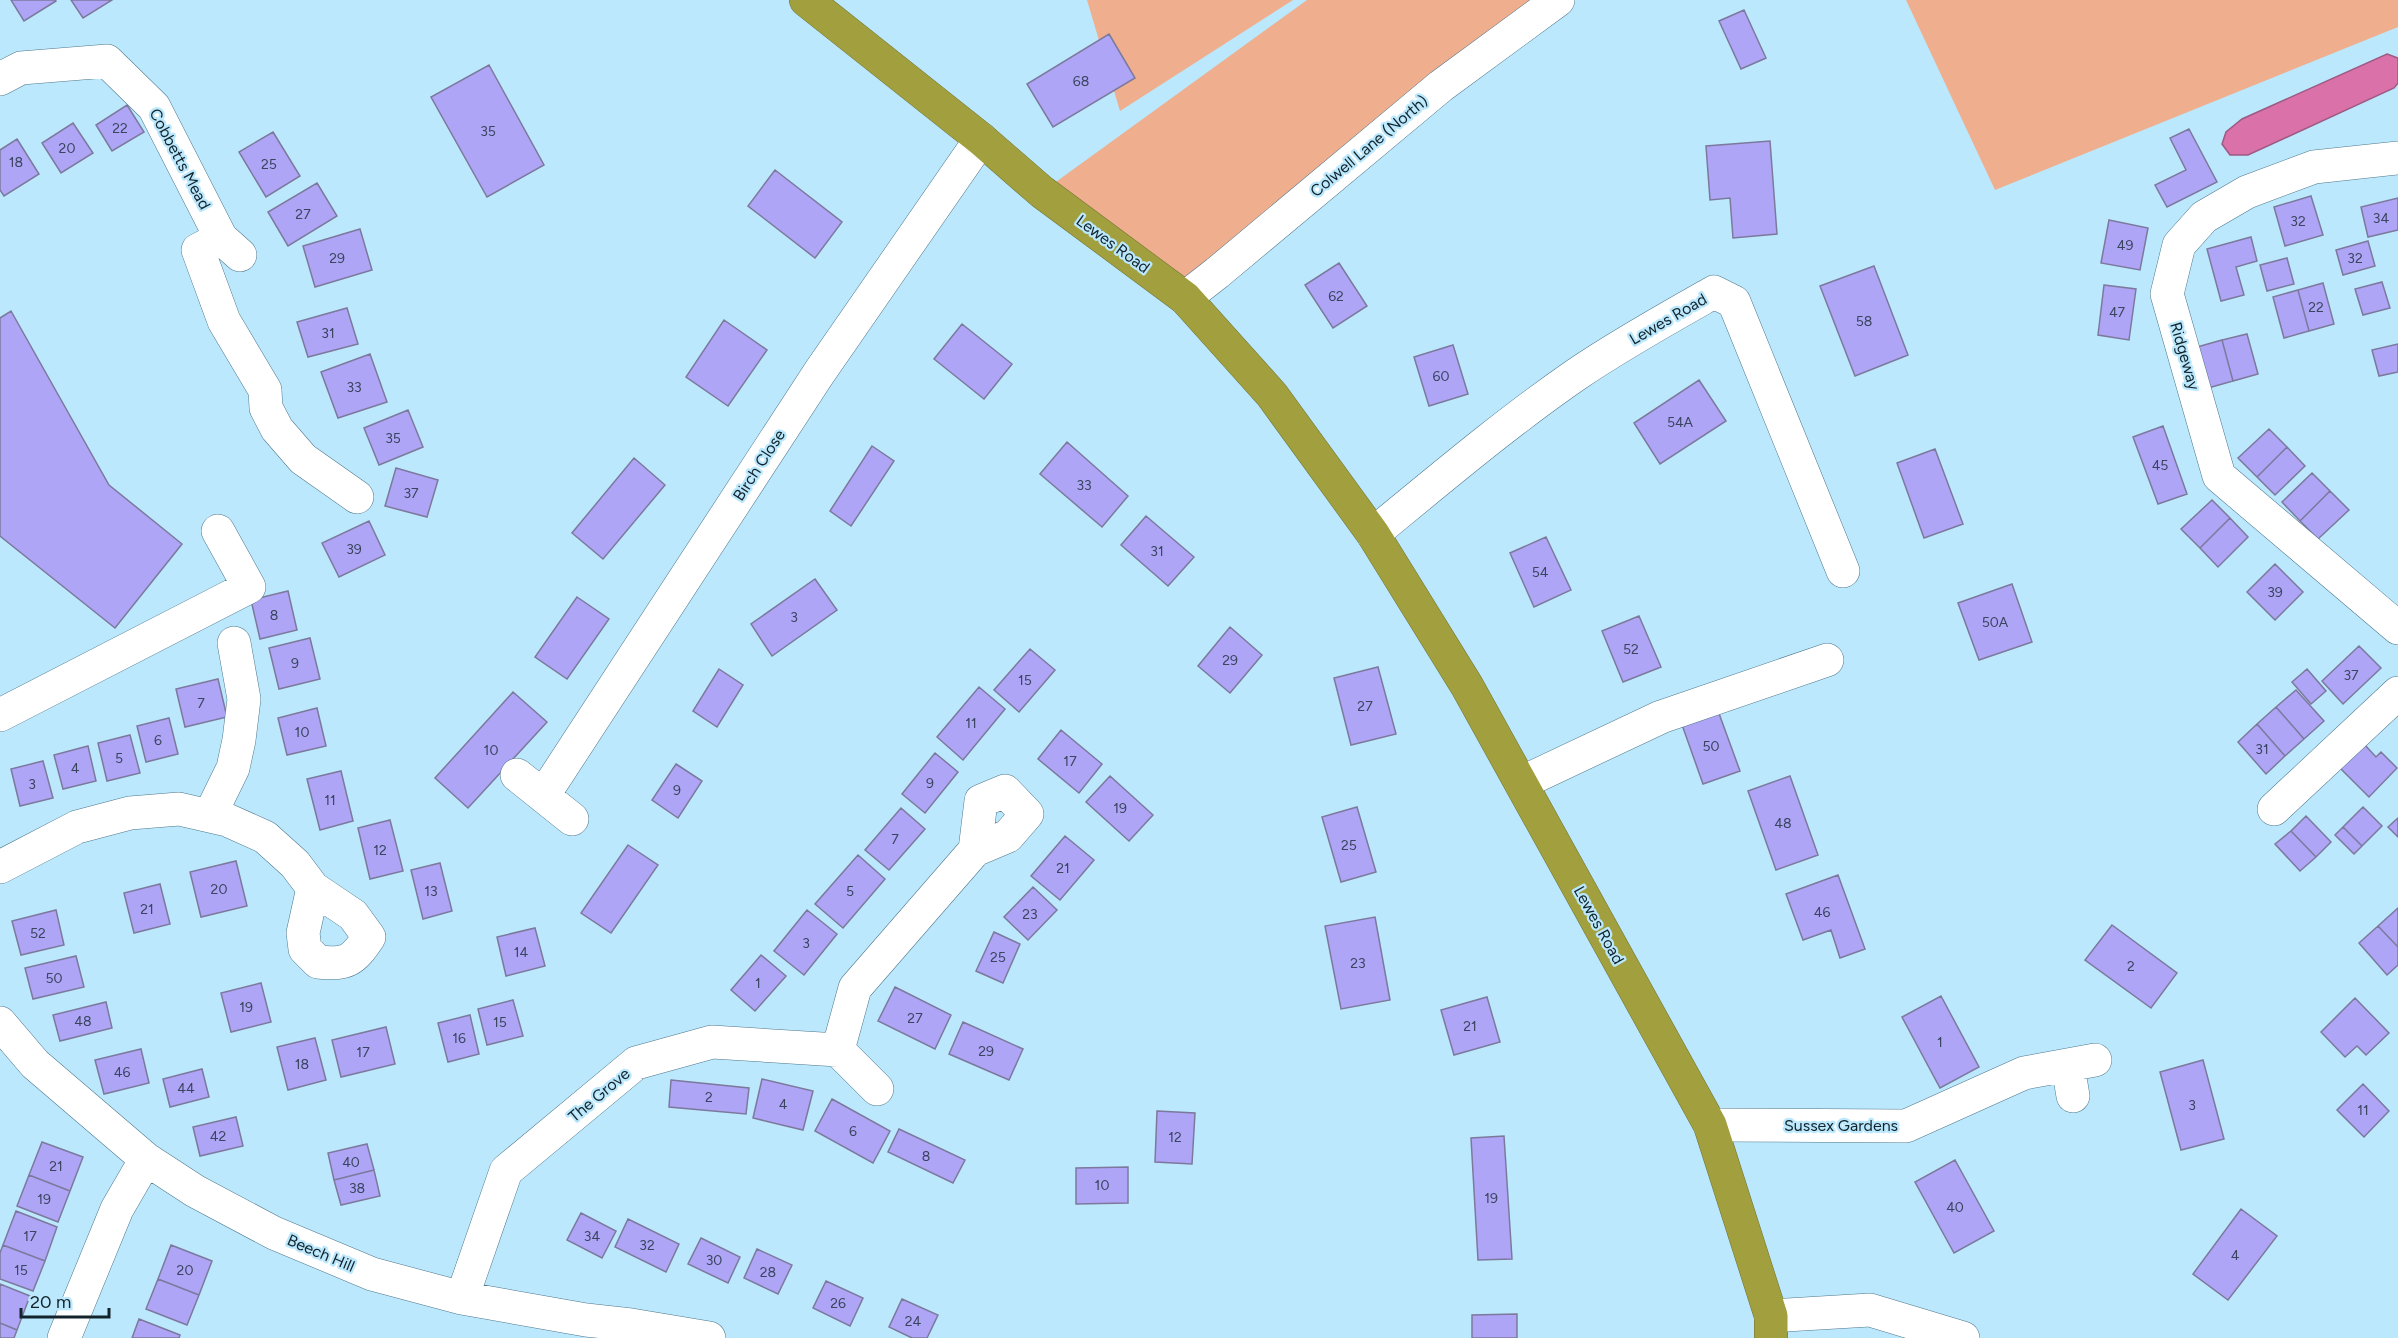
<svg xmlns="http://www.w3.org/2000/svg" width="2398" height="1338" viewBox="0 0 2398 1338" font-family="Figtree,sans-serif">
  <style>
    .green { fill: #efae8d }
    .water { fill: #da72a9; stroke: #9e5a83; stroke-width: 1.5 }
    .building { fill: #aea5f6; stroke: #7c799d; stroke-width: 1.5 }
    .lines { fill: none; stroke-linecap: round; stroke-linejoin: round }
    .minor-casing { stroke: #4f788b; stroke-width: 34 }
    .highway-casing { stroke: #6f7437; stroke-width: 34 }
    .minor { stroke: #fff; stroke-width: 33 }
    .highway { stroke: #a19f3e; stroke-width: 33 }
    .labels { text-anchor: middle; dominant-baseline: central; stroke-width: 4.5; stroke-linejoin: round; paint-order: stroke }
    .number-label { font-size: 14px; fill: #39445e }
    .street-label { font-size: 16px; fill: #12232b; stroke: #bbe8fd }
  </style>
  <rect width="100%" height="100%" fill="#bbe8fd"/>
  <path class="green" d="M1087,0H1293L1120,111Z
    M1307,0H1558L1185,298L1042,192Z
    M1906,0H2398V27L1995,190Z"/>
  <path class="water" d="M2387,54L2398,58V83L2394,88L2248,155H2230L2222,144L2226,132L2242,119Z"/>
  <path class="building" d="M11,0H55L56,1L24,21Z
    M71,0H112L83,18Z
    M1744,10L1766,58L1741,69L1719,21Z
    M1109,34L1135,78L1053,127L1027,84Z
    M489,65L544,165L487,197L431,97Z
    M127,105L144,132L112,151L96,125Z
    M73,123L93,153L61,173L42,143Z
    M2189,129L2217,182L2167,207L2155,185L2186,170L2170,138Z
    M273,132L300,176L266,197L239,152Z
    M17,139L39,174L4,196L0,190V150Z
    M1770,141L1777,234L1733,238L1730,198L1710,200L1706,146Z
    M775,170L842,222L815,258L748,206Z
    M317,183L337,216L288,246L268,212Z
    M2311,196L2323,235L2285,246L2274,207Z
    M2398,198V230L2368,237L2361,207Z
    M2109,220L2148,228L2140,270L2101,263Z
    M360,229L372,270L315,287L303,246Z
    M2251,237L2257,261L2236,267L2244,295L2221,301L2207,249Z
    M2368,241L2375,266L2343,275L2336,250Z
    M2287,258L2294,284L2267,291L2260,265Z
    M1339,263L1367,306L1333,328L1305,285Z
    M1874,266L1908,355L1855,376L1820,286Z
    M2382,282L2390,308L2363,315L2355,289Z
    M2323,283L2334,324L2309,331L2298,290Z
    M2104,285L2136,289L2129,340L2098,335Z
    M2298,290L2309,331L2284,338L2273,297Z
    M347,308L358,344L308,357L297,322Z
    M11,311L109,485L182,544L115,628L0,536V318Z
    M724,320L767,350L728,406L686,377Z
    M962,324L1012,364L984,399L934,359Z
    M2247,334L2258,374L2233,381L2222,340Z
    M2222,340L2233,381L2208,388L2197,347Z
    M2398,344V372L2379,376L2372,350Z
    M1453,345L1468,394L1429,406L1414,357Z
    M370,354L387,402L338,418L321,372Z
    M1699,380L1726,421L1660,464L1634,423Z
    M408,410L423,447L379,465L364,428Z
    M2163,426L2187,494L2158,504L2133,437Z
    M2269,429L2287,447L2257,477L2238,458Z
    M1067,442L1128,496L1102,527L1040,474Z
    M872,446L894,461L851,526L830,511Z
    M2287,447L2305,466L2275,495L2257,477Z
    M1935,449L1963,524L1924,538L1897,463Z
    M634,458L665,485L603,559L572,533Z
    M396,468L438,480L427,517L385,506Z
    M2312,473L2330,491L2300,521L2282,502Z
    M2330,491L2349,510L2318,539L2300,521Z
    M2212,500L2230,518L2200,548L2181,529Z
    M1146,516L1194,557L1168,586L1121,545Z
    M2230,518L2248,537L2218,567L2200,548Z
    M369,521L385,555L339,577L322,543Z
    M1546,537L1571,590L1534,607L1510,553Z
    M2275,564L2303,592L2275,620L2247,592Z
    M815,579L837,610L772,656L751,624Z
    M2012,584L2032,642L1979,660L1958,603Z
    M288,591L297,630L260,639L251,600Z
    M577,597L609,619L567,679L535,657Z
    M1639,616L1661,667L1623,682L1602,631Z
    M1230,627L1262,655L1230,693L1198,666Z
    M310,638L320,679L279,689L269,648Z
    M2359,646L2381,668L2343,704L2322,681Z
    M1030,649L1055,670L1019,712L994,690Z
    M1378,667L1396,734L1351,745L1334,678Z
    M719,669L743,685L717,727L693,711Z
    M2307,669L2326,691L2311,704L2292,682Z
    M218,679L227,717L185,727L176,689Z
    M979,687L1005,709L963,760L937,737Z
    M2296,690L2324,721L2304,739L2276,707Z
    M513,692L547,722L468,808L435,778Z
    M2276,707L2304,739L2285,756L2257,724Z
    M317,708L326,746L287,755L278,718Z
    M1717,708L1740,771L1703,784L1681,722Z
    M169,718L178,754L146,762L137,726Z
    M2257,724L2285,756L2266,774L2238,742Z
    M1061,730L1102,764L1079,793L1038,759Z
    M130,735L140,773L107,781L98,743Z
    M2364,744L2376,757L2381,752L2397,768L2369,797L2340,768Z
    M88,746L96,781L63,789L54,755Z
    M935,753L958,772L925,813L902,794Z
    M43,761L53,798L20,806L11,769Z
    M676,764L702,781L678,818L652,800Z
    M341,771L353,821L320,830L307,779Z
    M1110,776L1153,815L1129,841L1086,802Z
    M1790,776L1818,855L1776,870L1748,791Z
    M1357,807L1376,872L1341,882L1322,817Z
    M2363,807L2382,826L2362,846L2343,827Z
    M901,808L925,829L889,870L865,850Z
    M2306,816L2331,842L2316,857L2291,831Z
    M2398,818V837L2388,827Z
    M390,820L403,871L370,879L358,828Z
    M2343,827L2362,846L2354,854L2335,835Z
    M2291,831L2316,857L2300,871L2275,844Z
    M1065,836L1094,860L1060,900L1031,876Z
    M628,845L658,865L611,933L581,913Z
    M858,855L885,879L843,928L815,904Z
    M236,861L247,906L201,917L190,872Z
    M440,863L452,911L423,919L411,870Z
    M1838,875L1865,949L1840,958L1831,930L1803,940L1786,894Z
    M160,884L170,924L134,933L124,893Z
    M1033,887L1057,910L1028,940L1004,917Z
    M2398,908V947L2378,926Z
    M56,910L64,945L21,955L12,921Z
    M807,910L837,934L804,975L774,951Z
    M1375,917L1390,1000L1341,1009L1325,926Z
    M2112,925L2177,973L2151,1008L2085,960Z
    M2378,926L2398,947V965L2387,975L2359,943Z
    M535,928L545,966L506,976L497,937Z
    M994,932L1020,944L1003,983L976,971Z
    M761,955L786,976L755,1011L731,990Z
    M76,956L84,987L33,999L25,968Z
    M261,983L271,1022L231,1032L221,993Z
    M895,987L951,1015L935,1049L878,1021Z
    M1941,996L1979,1067L1940,1088L1902,1017Z
    M1487,997L1500,1042L1454,1055L1441,1010Z
    M2355,998L2389,1033L2366,1055L2357,1046L2345,1057L2321,1032Z
    M513,1000L523,1036L487,1045L478,1009Z
    M106,1002L112,1028L60,1041L53,1015Z
    M470,1015L479,1054L448,1062L438,1023Z
    M963,1022L1023,1049L1009,1080L949,1054Z
    M386,1027L395,1064L341,1077L332,1040Z
    M315,1038L326,1080L288,1090L277,1047Z
    M141,1049L149,1083L104,1094L95,1060Z
    M2203,1060L2224,1139L2181,1150L2160,1072Z
    M202,1069L209,1097L170,1107L163,1079Z
    M762,1079L813,1091L803,1130L753,1118Z
    M671,1080L749,1088L746,1114L669,1107Z
    M2363,1084L2389,1111L2364,1137L2337,1110Z
    M832,1099L890,1131L873,1163L815,1131Z
    M1157,1111L1195,1113L1192,1164L1155,1162Z
    M236,1117L243,1146L200,1156L193,1127Z
    M899,1129L965,1160L953,1183L888,1152Z
    M1504,1136L1512,1259L1478,1260L1471,1138Z
    M42,1142L83,1157L70,1191L29,1175Z
    M367,1144L374,1170L334,1180L328,1153Z
    M1955,1160L1994,1231L1954,1253L1915,1182Z
    M1128,1167V1203L1076,1204V1168Z
    M374,1170L380,1196L341,1205L334,1180Z
    M29,1175L70,1191L58,1222L17,1206Z
    M2241,1209L2277,1236L2228,1300L2193,1274Z
    M16,1211L57,1227L45,1261L3,1245Z
    M581,1213L616,1231L602,1258L567,1240Z
    M628,1219L679,1244L666,1272L615,1247Z
    M701,1238L740,1257L728,1283L688,1264Z
    M3,1245L45,1261L33,1291L0,1279V1253Z
    M171,1245L212,1261L199,1295L158,1279Z
    M757,1249L792,1265L778,1294L744,1278Z
    M158,1279L199,1295L187,1325L146,1309Z
    M826,1281L863,1298L850,1326L813,1308Z
    M0,1284L30,1296L17,1330L0,1323Z
    M902,1299L938,1315L927,1338H912L889,1327Z
    M1517,1314V1338H1472V1315Z
    M139,1319L180,1335L179,1338H132Z
    M0,1323L17,1330L14,1338H0Z"/>
  <g class="lines">
    <g class="minor-casing">
      <path id="minor" d="M0,79L21,68L107,61L154,107L221,238L240,255
        M2398,158L2314,167L2247,192L2204,217L2179,245L2167,294L2219,476L2398,628
        M221,238L198,250L224,321L265,390L266,408L277,429L303,459L357,497
        M1185,298L1217,273L1441,86L1558,0
        M1373,534C1440,479 1506,423 1577,374C1621,344 1668,318 1714,292L1734,302L1843,571
        M0,715L249,587L218,531
        M517,775L572,819
        M1521,783L1661,717L1827,660
        M543,796L819,373L981,139
        M2274,809L2398,693
        M210,815L233,768L239,740L244,699L234,643
        M0,867L77,827L130,813L179,809L227,820L265,837L295,864L313,888L353,915L369,937C353,961 347,965 318,962L305,949L303,933L313,888
        M0,1023L35,1064L146,1159L195,1191L274,1233L372,1274L462,1298L586,1320L631,1325L709,1338
        M838,1050L877,1089
        M2068,1066L2073,1096
        M1710,1125L1906,1126L2024,1073L2095,1060
        M462,1298L506,1171L636,1063L712,1042L838,1050L855,988L975,850L981,801L1005,791L1027,814L1008,836L975,850
        M1771,1316L1870,1310L1963,1338
        M64,1338L117,1209L146,1159"/>
    </g>
    <g class="highway-casing">
      <path id="highway" d="M806,0L981,139L1042,192L1185,298L1272,395L1373,534L1467,686L1710,1125L1771,1316V1338"/>
    </g>
    <use href="#minor" class="minor"/>
    <use href="#highway" class="highway"/>
  </g>
  <g class="labels">
    <g class="number-label">
      <text x="1081" y="81">68</text>
      <text x="120" y="128">22</text>
      <text x="488" y="131">35</text>
      <text x="67" y="148">20</text>
      <text x="16" y="162">18</text>
      <text x="269" y="164">25</text>
      <text x="303" y="214">27</text>
      <text x="2381" y="218">34</text>
      <text x="2298" y="221">32</text>
      <text x="2125" y="245">49</text>
      <text x="337" y="258">29</text>
      <text x="2355" y="258">32</text>
      <text x="1336" y="296">62</text>
      <text x="2316" y="307">22</text>
      <text x="2117" y="312">47</text>
      <text x="1864" y="321">58</text>
      <text x="328" y="333">31</text>
      <text x="1441" y="376">60</text>
      <text x="354" y="387">33</text>
      <text x="1680" y="422">54A</text>
      <text x="393" y="438">35</text>
      <text x="2160" y="465">45</text>
      <text x="1084" y="485">33</text>
      <text x="411" y="493">37</text>
      <text x="354" y="549">39</text>
      <text x="1157" y="551">31</text>
      <text x="1540" y="572">54</text>
      <text x="2275" y="592">39</text>
      <text x="274" y="615">8</text>
      <text x="794" y="617">3</text>
      <text x="1995" y="622">50A</text>
      <text x="1631" y="649">52</text>
      <text x="1230" y="660">29</text>
      <text x="295" y="663">9</text>
      <text x="2351" y="675">37</text>
      <text x="1025" y="680">15</text>
      <text x="201" y="703">7</text>
      <text x="1365" y="706">27</text>
      <text x="971" y="723">11</text>
      <text x="302" y="732">10</text>
      <text x="158" y="740">6</text>
      <text x="1711" y="746">50</text>
      <text x="2262" y="749">31</text>
      <text x="491" y="750">10</text>
      <text x="119" y="758">5</text>
      <text x="1070" y="761">17</text>
      <text x="75" y="768">4</text>
      <text x="930" y="783">9</text>
      <text x="32" y="784">3</text>
      <text x="677" y="790">9</text>
      <text x="330" y="800">11</text>
      <text x="1120" y="808">19</text>
      <text x="1783" y="823">48</text>
      <text x="895" y="839">7</text>
      <text x="1349" y="845">25</text>
      <text x="380" y="850">12</text>
      <text x="1063" y="868">21</text>
      <text x="219" y="889">20</text>
      <text x="431" y="891">13</text>
      <text x="850" y="891">5</text>
      <text x="147" y="909">21</text>
      <text x="1822" y="912">46</text>
      <text x="1030" y="914">23</text>
      <text x="38" y="933">52</text>
      <text x="806" y="943">3</text>
      <text x="521" y="952">14</text>
      <text x="998" y="957">25</text>
      <text x="1358" y="963">23</text>
      <text x="2131" y="966">2</text>
      <text x="54" y="978">50</text>
      <text x="758" y="983">1</text>
      <text x="246" y="1007">19</text>
      <text x="915" y="1018">27</text>
      <text x="83" y="1021">48</text>
      <text x="500" y="1022">15</text>
      <text x="1470" y="1026">21</text>
      <text x="459" y="1038">16</text>
      <text x="1940" y="1042">1</text>
      <text x="986" y="1051">29</text>
      <text x="363" y="1052">17</text>
      <text x="302" y="1064">18</text>
      <text x="122" y="1072">46</text>
      <text x="186" y="1088">44</text>
      <text x="709" y="1097">2</text>
      <text x="783" y="1104">4</text>
      <text x="2192" y="1105">3</text>
      <text x="2363" y="1110">11</text>
      <text x="853" y="1131">6</text>
      <text x="218" y="1136">42</text>
      <text x="1175" y="1137">12</text>
      <text x="926" y="1156">8</text>
      <text x="351" y="1162">40</text>
      <text x="56" y="1166">21</text>
      <text x="1102" y="1185">10</text>
      <text x="357" y="1188">38</text>
      <text x="1491" y="1198">19</text>
      <text x="44" y="1199">19</text>
      <text x="1955" y="1207">40</text>
      <text x="30" y="1236">17</text>
      <text x="592" y="1236">34</text>
      <text x="647" y="1245">32</text>
      <text x="2235" y="1255">4</text>
      <text x="714" y="1260">30</text>
      <text x="21" y="1270">15</text>
      <text x="185" y="1270">20</text>
      <text x="768" y="1272">28</text>
      <text x="838" y="1303">26</text>
      <text x="913" y="1321">24</text>
    </g>
    <g class="street-label">
      <text transform="translate(1369 146) rotate(-40)">Colwell Lane (North)</text>
      <text transform="translate(180 159) rotate(62)">Cobbetts Mead</text>
      <text transform="translate(1113 244) rotate(36)">Lewes Road</text>
      <text transform="translate(1668 319) rotate(-30)">Lewes Road</text>
      <text transform="translate(2185 356) rotate(74)">Ridgeway</text>
      <text transform="translate(759 465) rotate(-57)">Birch Close</text>
      <text transform="translate(1599 925) rotate(61)">Lewes Road</text>
      <text transform="translate(599 1095) rotate(-40)">The Grove</text>
      <text x="1841" y="1125">Sussex Gardens</text>
      <text transform="translate(321 1253) rotate(23)">Beech Hill</text>
    </g>
  </g>
  <path d="M21 1308v9h88v-9" fill="none" stroke="#12232b" stroke-width="3"/>
  <text x="30" y="1308" font-size="18" fill="#12232b" stroke="#bbe8fd" stroke-width="4.5" paint-order="stroke">20 m</text>
</svg>
